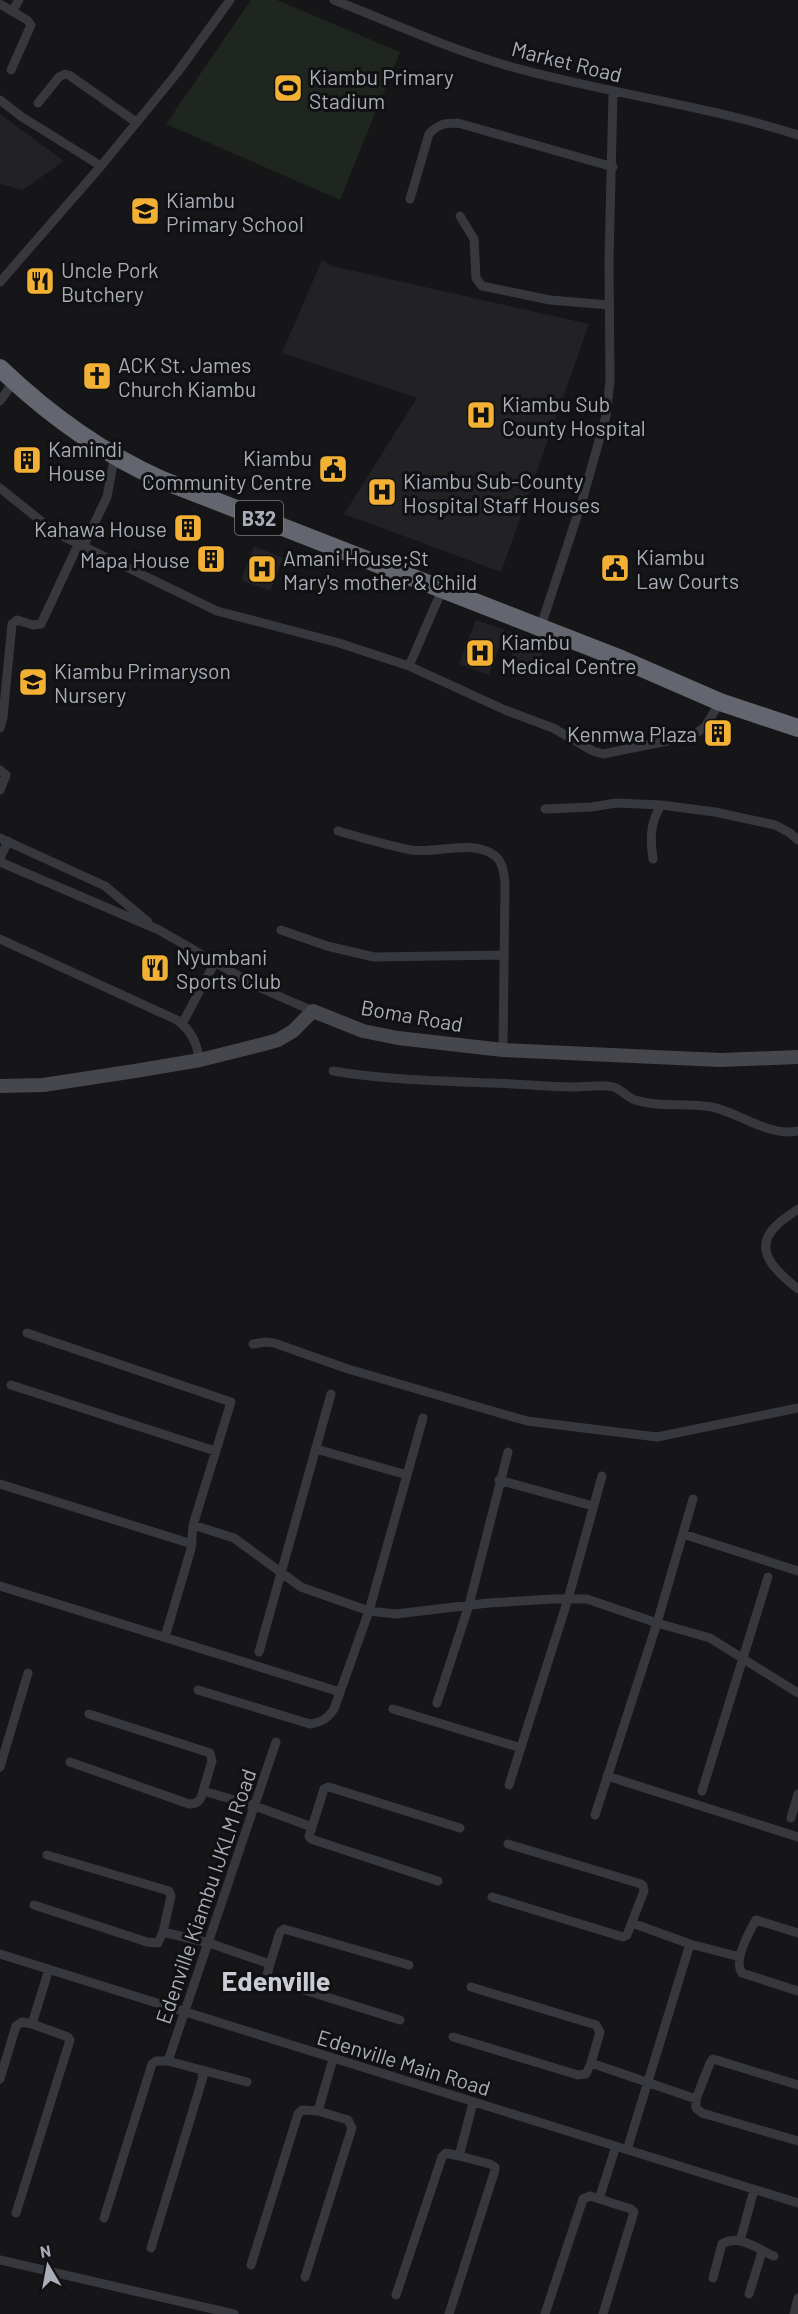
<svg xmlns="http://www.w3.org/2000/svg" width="798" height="2314" viewBox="0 0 798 2314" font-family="Barlow,sans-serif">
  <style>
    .built { fill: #222225 }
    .green { fill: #1e261f }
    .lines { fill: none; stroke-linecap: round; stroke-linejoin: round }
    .street { stroke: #37383d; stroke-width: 9 }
    .secondary { stroke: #45474d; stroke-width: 14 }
    .highway { stroke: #63666e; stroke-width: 18 }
    .labels { text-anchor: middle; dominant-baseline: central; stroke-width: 6; stroke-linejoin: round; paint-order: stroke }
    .shield { fill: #111113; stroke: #7b7e86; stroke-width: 1.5 }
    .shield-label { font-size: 20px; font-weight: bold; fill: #a8adb8 }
    .street-label { font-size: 21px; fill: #a8adb8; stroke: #111113 }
    .poi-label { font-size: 21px; fill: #a8adb8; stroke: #111113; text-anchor: start }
    .district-label { font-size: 27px; font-weight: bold; fill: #c9ccd4; stroke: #111113 }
  </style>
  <rect width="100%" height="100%" fill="#161618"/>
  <path class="built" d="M0,114L64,161L23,190L0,184Z
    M322,260L332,266L589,324L501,572L344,514L417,398L282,353Z
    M254,546L283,558L270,591L241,580Z
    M476,620L505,630L489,675L459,664Z
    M507,631L545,645L535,672L509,663L515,647L503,642Z"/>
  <path class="green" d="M251,0H277L400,52L340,200L166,124Z"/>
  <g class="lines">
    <path class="street" d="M334,0C390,22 447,48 505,65C602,93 702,104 798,135
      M0,4L27,20L31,25L11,70
      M12,11L19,0
      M0,100L22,117L101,166
      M38,103L59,77L65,74L69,75L136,122
      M410,199L429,134C438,124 445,123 458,123L613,167
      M460,216L474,239L476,278L482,286L550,300L609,305
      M0,282L101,166L177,73L230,0
      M0,401L14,381
      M0,488L56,533L217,611L339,643L409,666L505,710L553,728L593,751L603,754L692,736L705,727L720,702
      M83,547L107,497L115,454
      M540,629L582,501L606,416L610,381L609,260L613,92
      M409,666L442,590
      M0,728L3,717L12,624L17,620L33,625L41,624L78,545
      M0,770L6,775L0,790
      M545,809L592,807L616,803L661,805L715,812L775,825L790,833L798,840
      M338,831C362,838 386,845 411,850C437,854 470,839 494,855C503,861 504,874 505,884L503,1050
      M0,838L105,886L148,922
      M0,858L8,841
      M653,859C650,839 650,823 661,805
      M0,862L159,930L258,987L313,1011
      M281,930L327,946L374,957L504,955
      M0,939L177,1020C192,1031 196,1042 200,1060
      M182,1024L215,962
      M333,1071C386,1080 439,1081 493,1083C520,1084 548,1087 575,1087C586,1087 597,1085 607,1086C620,1086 624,1096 635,1100C660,1108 686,1102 712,1107C740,1113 769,1137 798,1131
      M798,1209C790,1215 781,1220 775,1227C751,1251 779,1274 798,1289
      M27,1333L231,1402L193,1525L191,1549L165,1637
      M253,1344L265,1342L274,1343L348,1369L527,1421L657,1437L798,1408
      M11,1385L215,1451
      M316,1449L407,1475
      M499,1480L593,1506
      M0,1484L192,1544
      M193,1525L234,1538L301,1587L369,1611L396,1614L488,1603L553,1599H587L657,1623L710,1638L798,1693
      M683,1534L798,1571
      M0,1586L340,1692
      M259,1652L331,1394
      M198,1690L310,1724C322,1722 327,1719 334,1709L369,1611L423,1418
      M437,1703L469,1605L508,1452
      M393,1709L521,1748
      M89,1714L210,1753L212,1761L203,1791L255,1806L312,1827L324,1789L329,1787L460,1828
      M70,1762L189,1804C199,1804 201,1799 203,1791
      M0,1767L28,1673
      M607,1776L798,1837
      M509,1785L568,1599L602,1476
      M702,1791L768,1577
      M595,1815L657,1623L693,1499
      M791,1818L798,1794
      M312,1827L309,1836L311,1839L438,1881
      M47,1855L169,1891L171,1896L163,1932
      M492,1897L623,1937L627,1935L644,1891L643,1886L641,1884L508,1844
      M34,1905L147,1942L158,1943L163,1932L209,1943L270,1964L280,1932L284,1929L409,1965
      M632,1923L690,1944L740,1957
      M798,1933L756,1920C749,1932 733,1961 742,1973L798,1991
      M0,1954L798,2203
      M270,1964L267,1975L269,1979L400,2020
      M471,1987L596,2025L600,2032L591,2063L696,2099
      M453,2037L578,2075L586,2074L591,2063
      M168,2061L276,1742
      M0,2079L16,2026L22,2022L32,2024
      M798,2085L713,2059L710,2063L696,2099V2108L702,2113L798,2141
      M627,2150L690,1944
      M599,2199L616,2146
      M16,2213L70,2040L68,2037L32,2024L49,1969
      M104,2218L152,2064L156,2061H168L247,2082
      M740,2241L754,2190
      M151,2248L203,2077L201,2071
      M0,2260L234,2314
      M251,2265L298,2114L302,2110L318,2111
      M305,2277L352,2128L348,2120L318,2111L333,2059
      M713,2278L722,2244C738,2233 759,2250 774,2256
      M749,2294L762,2252
      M396,2295L442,2157L446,2153L459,2156
      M449,2314L495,2170V2167L490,2164L459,2156L473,2103
      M545,2314L583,2199L590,2196L631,2209L634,2212L603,2314
      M794,2314L798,2298"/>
    <path class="secondary" d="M0,1086L43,1085L135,1071L200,1060L264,1044L278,1040L293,1031L313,1011L363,1031L398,1038L503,1050L720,1060L798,1057"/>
    <path class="highway" d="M0,368C47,413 102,453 162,480L621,659L720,702L798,728"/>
  </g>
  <defs>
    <g id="stadium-square" transform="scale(1.5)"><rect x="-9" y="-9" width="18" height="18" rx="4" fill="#f2b134" stroke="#111113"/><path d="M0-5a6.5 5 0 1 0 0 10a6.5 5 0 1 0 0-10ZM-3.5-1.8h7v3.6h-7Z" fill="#111"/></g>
    <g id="school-square" transform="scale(1.5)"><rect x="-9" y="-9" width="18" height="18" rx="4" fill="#f2b134" stroke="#111113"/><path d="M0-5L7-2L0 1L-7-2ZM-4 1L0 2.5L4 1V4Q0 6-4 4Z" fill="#111"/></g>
    <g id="restaurant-square" transform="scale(1.5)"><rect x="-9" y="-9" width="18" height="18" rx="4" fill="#f2b134" stroke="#111113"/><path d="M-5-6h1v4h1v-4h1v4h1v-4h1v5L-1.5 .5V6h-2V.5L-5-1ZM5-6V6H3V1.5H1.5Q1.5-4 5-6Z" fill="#111"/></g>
    <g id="church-square" transform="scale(1.5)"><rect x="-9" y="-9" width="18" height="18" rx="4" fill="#f2b134" stroke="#111113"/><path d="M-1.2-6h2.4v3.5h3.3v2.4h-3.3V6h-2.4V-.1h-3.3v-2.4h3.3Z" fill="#111"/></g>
    <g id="hospital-square" transform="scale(1.5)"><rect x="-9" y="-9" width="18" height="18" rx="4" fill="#f2b134" stroke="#111113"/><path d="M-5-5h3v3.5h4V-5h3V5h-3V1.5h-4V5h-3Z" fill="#111"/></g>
    <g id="building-square" transform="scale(1.5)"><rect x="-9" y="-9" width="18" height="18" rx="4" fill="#f2b134" stroke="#111113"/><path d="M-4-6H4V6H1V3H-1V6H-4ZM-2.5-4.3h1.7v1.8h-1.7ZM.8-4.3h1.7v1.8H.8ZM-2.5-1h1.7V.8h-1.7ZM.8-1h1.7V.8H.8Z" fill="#111"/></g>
    <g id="civic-square" transform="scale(1.5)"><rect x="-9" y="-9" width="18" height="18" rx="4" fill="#f2b134" stroke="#111113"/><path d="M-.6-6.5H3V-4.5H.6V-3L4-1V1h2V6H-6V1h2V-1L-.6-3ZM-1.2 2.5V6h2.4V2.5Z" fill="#111"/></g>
  </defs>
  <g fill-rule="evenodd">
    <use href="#stadium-square" x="288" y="88"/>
    <use href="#school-square" x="145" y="211"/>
    <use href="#restaurant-square" x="40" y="281"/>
    <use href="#church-square" x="97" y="376"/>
    <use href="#hospital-square" x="481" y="415"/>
    <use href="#building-square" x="27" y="460"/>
    <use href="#civic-square" x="333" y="469"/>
    <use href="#hospital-square" x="382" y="492"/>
    <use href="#building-square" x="188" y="528"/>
    <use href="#building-square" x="211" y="559"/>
    <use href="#civic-square" x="615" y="568"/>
    <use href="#hospital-square" x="262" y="569"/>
    <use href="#hospital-square" x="480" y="653"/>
    <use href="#school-square" x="33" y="682"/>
    <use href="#building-square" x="718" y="733"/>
    <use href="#restaurant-square" x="155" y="968"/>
  </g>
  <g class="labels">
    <rect class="shield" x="235" y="501" width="48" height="34" rx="4.5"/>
    <g class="shield-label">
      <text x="259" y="518">B32</text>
    </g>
    <g class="street-label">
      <text transform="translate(567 61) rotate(14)">Market Road</text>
      <text transform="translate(412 1015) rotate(10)">Boma Road</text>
      <text transform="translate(205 1896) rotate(-71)">Edenville Kiambu IJKLM Road</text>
      <text transform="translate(404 2062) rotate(17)">Edenville Main Road</text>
    </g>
    <g class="poi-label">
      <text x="309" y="76">Kiambu Primary<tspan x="309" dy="24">Stadium</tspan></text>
      <text x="166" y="199">Kiambu<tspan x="166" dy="24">Primary School</tspan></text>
      <text x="61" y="269">Uncle Pork<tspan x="61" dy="24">Butchery</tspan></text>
      <text x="118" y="364">ACK St. James<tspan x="118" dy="24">Church Kiambu</tspan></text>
      <text x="502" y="403">Kiambu Sub<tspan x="502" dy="24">County Hospital</tspan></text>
      <text x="48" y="448">Kamindi<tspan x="48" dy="24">House</tspan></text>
      <text x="312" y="457" text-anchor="end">Kiambu<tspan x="312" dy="24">Community Centre</tspan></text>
      <text x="403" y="480">Kiambu Sub-County<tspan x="403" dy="24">Hospital Staff Houses</tspan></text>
      <text x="167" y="528" text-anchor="end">Kahawa House</text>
      <text x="636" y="556">Kiambu<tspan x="636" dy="24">Law Courts</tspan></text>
      <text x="283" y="557">Amani House;St<tspan x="283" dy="24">Mary's mother &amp; Child</tspan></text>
      <text x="190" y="559" text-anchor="end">Mapa House</text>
      <text x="501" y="641">Kiambu<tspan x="501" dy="24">Medical Centre</tspan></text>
      <text x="54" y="670">Kiambu Primaryson<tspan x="54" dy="24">Nursery</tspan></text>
      <text x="697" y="733" text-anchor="end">Kenmwa Plaza</text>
      <text x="176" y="956">Nyumbani<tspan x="176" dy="24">Sports Club</tspan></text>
    </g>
    <g class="district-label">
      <text x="276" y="1980">Edenville</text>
    </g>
  </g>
  <g transform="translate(48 2266) rotate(350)" stroke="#111113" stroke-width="4.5" paint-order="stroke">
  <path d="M0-4.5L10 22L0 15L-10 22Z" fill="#a8adb8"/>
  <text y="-9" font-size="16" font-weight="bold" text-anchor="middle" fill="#a8adb8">N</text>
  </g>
</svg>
